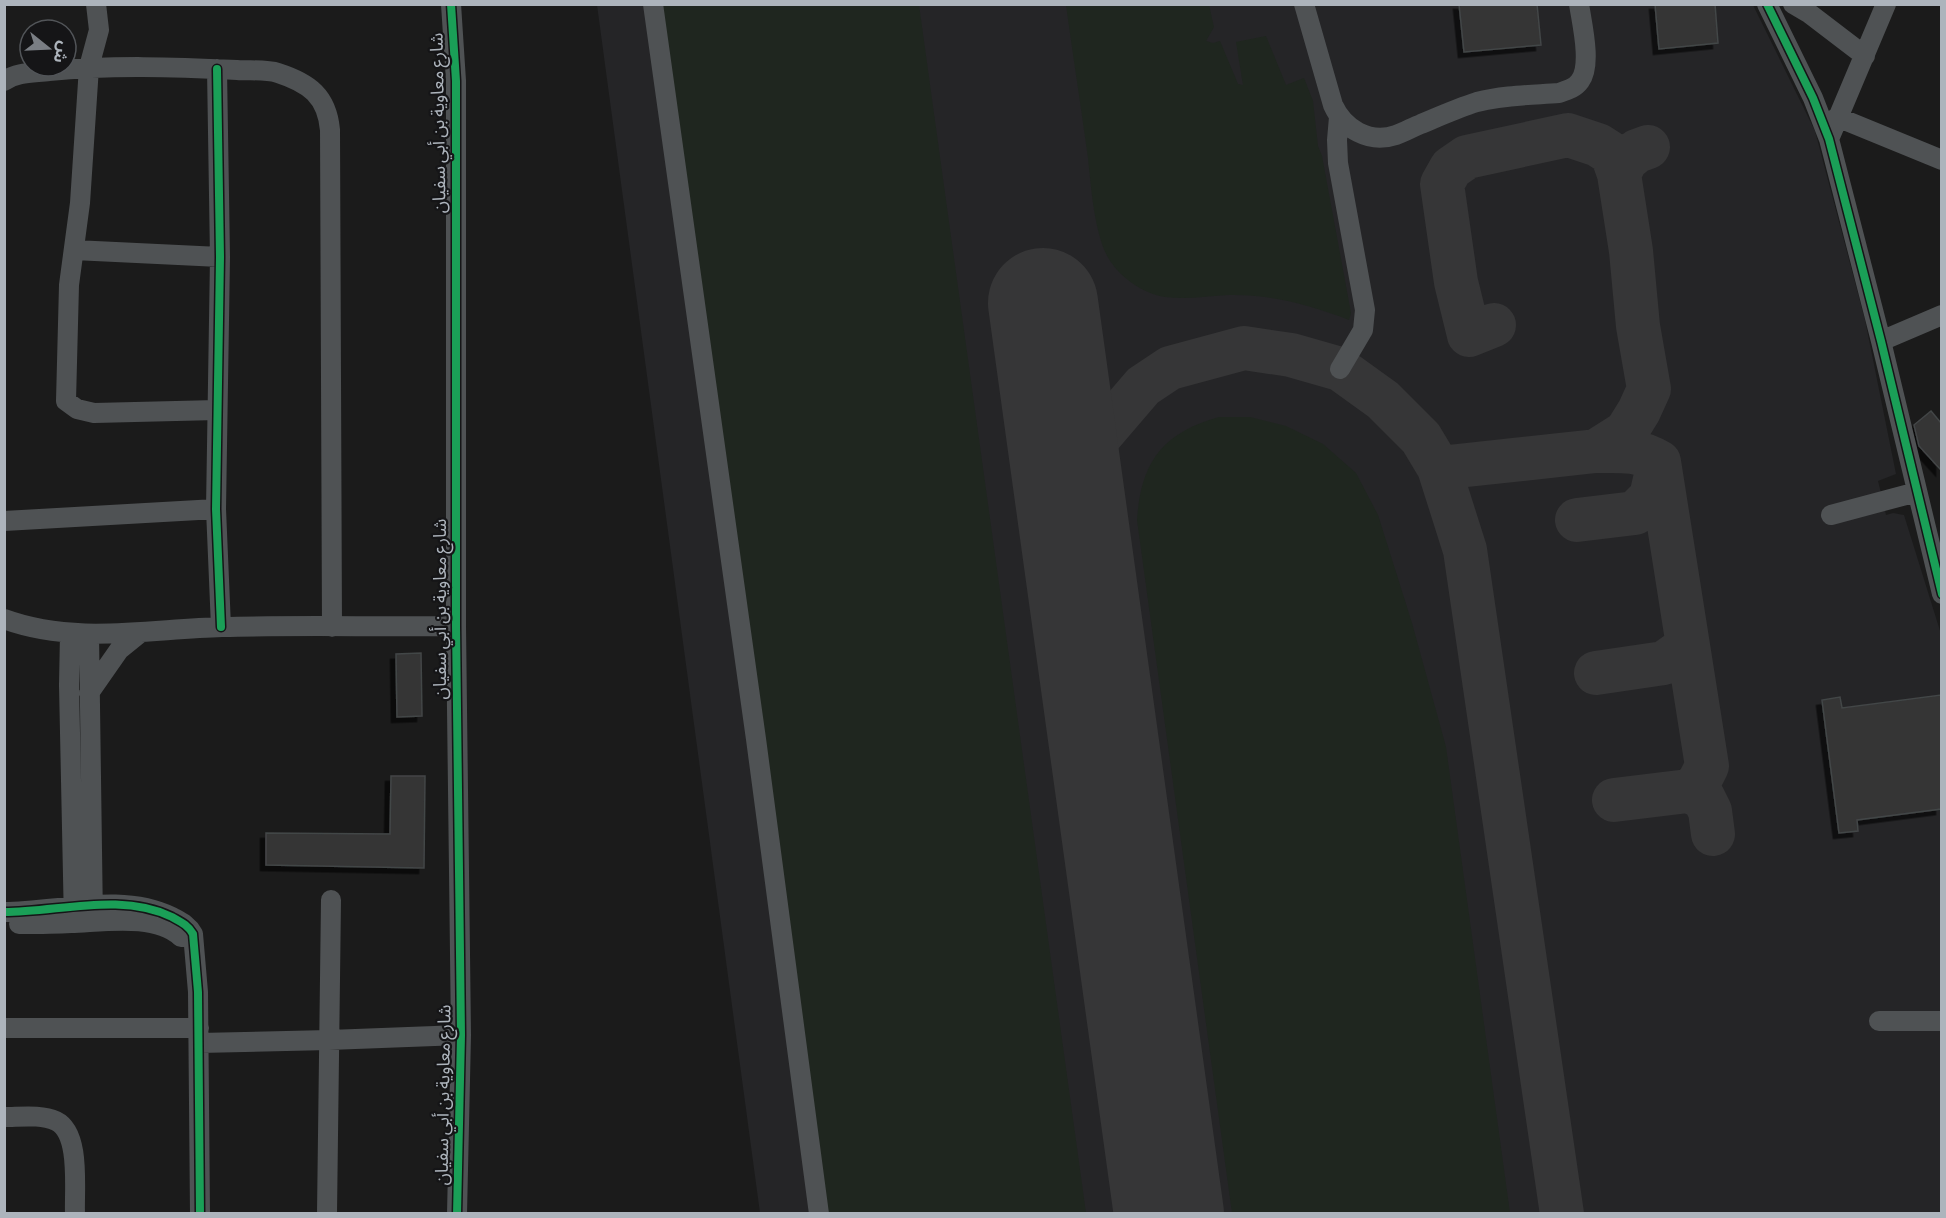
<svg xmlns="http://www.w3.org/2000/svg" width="1946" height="1218" viewBox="0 0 1946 1218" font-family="'Alegreya Sans','Noto Sans Arabic',sans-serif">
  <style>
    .built { fill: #252527 }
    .green { fill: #1f261f }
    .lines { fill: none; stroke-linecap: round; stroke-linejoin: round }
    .taxiway { stroke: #363637; stroke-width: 44 }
    .runway { stroke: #363637; stroke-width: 110 }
    .building { fill: #343435; stroke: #434647; stroke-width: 1.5; filter: url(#shadow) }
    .minor { stroke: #4f5254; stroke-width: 20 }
    .cycleway-casing { stroke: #151517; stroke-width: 11 }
    .cycleway { stroke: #1a9f57; stroke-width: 8 }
    .labels { text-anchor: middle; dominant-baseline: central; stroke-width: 4.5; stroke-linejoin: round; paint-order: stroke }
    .street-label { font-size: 18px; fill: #adb4bc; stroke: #151517 }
  </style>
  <defs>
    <filter id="shadow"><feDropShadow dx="-5.5" dy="5.5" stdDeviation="0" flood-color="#0009"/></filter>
  </defs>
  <rect width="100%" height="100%" fill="#1b1b1b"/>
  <path class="built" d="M597,5H1753L1815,131L1865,320L1896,474L1878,481L1883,501L1886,515L1893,513L1904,515L1941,634V1213H760Z"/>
  <path class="green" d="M656,5H919L1086,1213H823Z
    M1066,5H1209L1214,27L1206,41L1213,43L1220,41L1238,84L1243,85L1236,42L1266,36L1286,85L1304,78L1313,101L1318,146L1322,156L1351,313L1349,320C1311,305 1270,294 1229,295C1207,296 1187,300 1165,297C1138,293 1110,270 1102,244C1093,217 1091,186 1088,158C1081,107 1073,56 1066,5Z
    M1219,417H1250L1286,426L1323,444L1356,473L1378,515L1412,623L1446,747L1510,1213H1232L1137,520C1141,462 1162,433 1219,417Z"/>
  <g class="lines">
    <path class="taxiway" d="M1494,325L1469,335L1456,282L1442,184L1451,168L1467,157L1568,135L1598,145L1612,154L1619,174
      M1596,451C1621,451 1638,449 1659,462L1707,766L1698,784L1688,791L1614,800
      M1439,468L1596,451L1626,432L1639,411L1649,389L1638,326L1631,251L1619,174L1626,160L1637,151L1648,147
      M1577,520L1635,513L1651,497L1659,462
      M1074,525L1095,442L1143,386L1170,368L1244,348L1291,355L1340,369L1383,400L1421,438L1439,468L1465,550L1562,1214
      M1596,673L1664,663L1688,646
      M1688,791L1703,797L1710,811L1713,834"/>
    <path class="runway" d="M1043,303L1169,1214"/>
  </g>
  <path class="building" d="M1459,4H1537L1541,45L1464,52Z
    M1655,4H1715L1718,43L1659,49Z
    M1931,411L1941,423V470L1919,446L1914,425Z
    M421,653L422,716L397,717L396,654Z
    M1941,695V809L1857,820L1858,831L1839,833L1822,700L1840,697L1842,708Z
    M391,776H425L424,868L266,865V833L390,834Z"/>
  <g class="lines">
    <path class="minor" d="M96,4L99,30L89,67L80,203L69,285L66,401L77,409L94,413L217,410
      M451,4L456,81V626L461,1035L457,1214
      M653,4L756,739L819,1214
      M1304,4L1333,105C1344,129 1369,144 1396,135C1405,132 1413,127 1421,124C1440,116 1458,108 1477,102C1504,95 1532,95 1559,93C1568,90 1575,88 1580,81C1592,65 1582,24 1579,4
      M1767,4L1813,98L1829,139L1881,341L1942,594
      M1793,4L1810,14L1865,56
      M217,69L220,257L216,509L221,627
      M4,81C17,72 34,73 49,71C111,65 175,67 237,70C250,71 266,69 278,73C309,83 327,96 330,130L332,627
      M1339,117L1337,140L1338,163L1365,310L1363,330L1340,369
      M1837,117L1942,160
      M1829,139L1886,4
      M74,250L220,257
      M1881,341L1942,315
      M1831,515L1917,492
      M4,521L216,509
      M4,619C75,645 149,629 222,627C300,625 378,627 456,626
      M70,634L69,685L74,923
      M89,634L93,921
      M89,693L119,650L140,633
      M4,912C59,912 121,892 172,917C181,922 188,925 193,934L198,992L200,1214
      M19,924C37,924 54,924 71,923C103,922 156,913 181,937
      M1879,1021H1942
      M4,1028H199
      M199,1043L329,1040L461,1035
      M4,1117C20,1117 41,1114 56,1121C81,1133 74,1189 75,1214
      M327,1214L331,900"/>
    <g class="cycleway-casing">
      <path id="cycleway" d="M451,4L456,81V626L461,1035L457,1214
        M1767,4L1813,98L1829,139L1881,341L1942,594
        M217,69L220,257L216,509L221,627
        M4,912C59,912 121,892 172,917C181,922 188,925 193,934L198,992L200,1214"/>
    </g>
    <use href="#cycleway" class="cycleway"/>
  </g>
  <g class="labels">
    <g class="street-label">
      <text transform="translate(439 123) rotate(-91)">شارع معاوية بن أبي سفيان</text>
      <text transform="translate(441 609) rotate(-90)">شارع معاوية بن أبي سفيان</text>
      <text transform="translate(444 1095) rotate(-89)">شارع معاوية بن أبي سفيان</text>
    </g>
  </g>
  <rect width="1946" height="1218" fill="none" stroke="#adb4bc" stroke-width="12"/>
  <g transform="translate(48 48) rotate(108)"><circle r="28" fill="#151517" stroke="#525559" stroke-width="1.5"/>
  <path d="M0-4.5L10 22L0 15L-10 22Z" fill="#7a7e84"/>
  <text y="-9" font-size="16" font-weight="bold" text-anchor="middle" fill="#adb4bc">ش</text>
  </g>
</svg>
